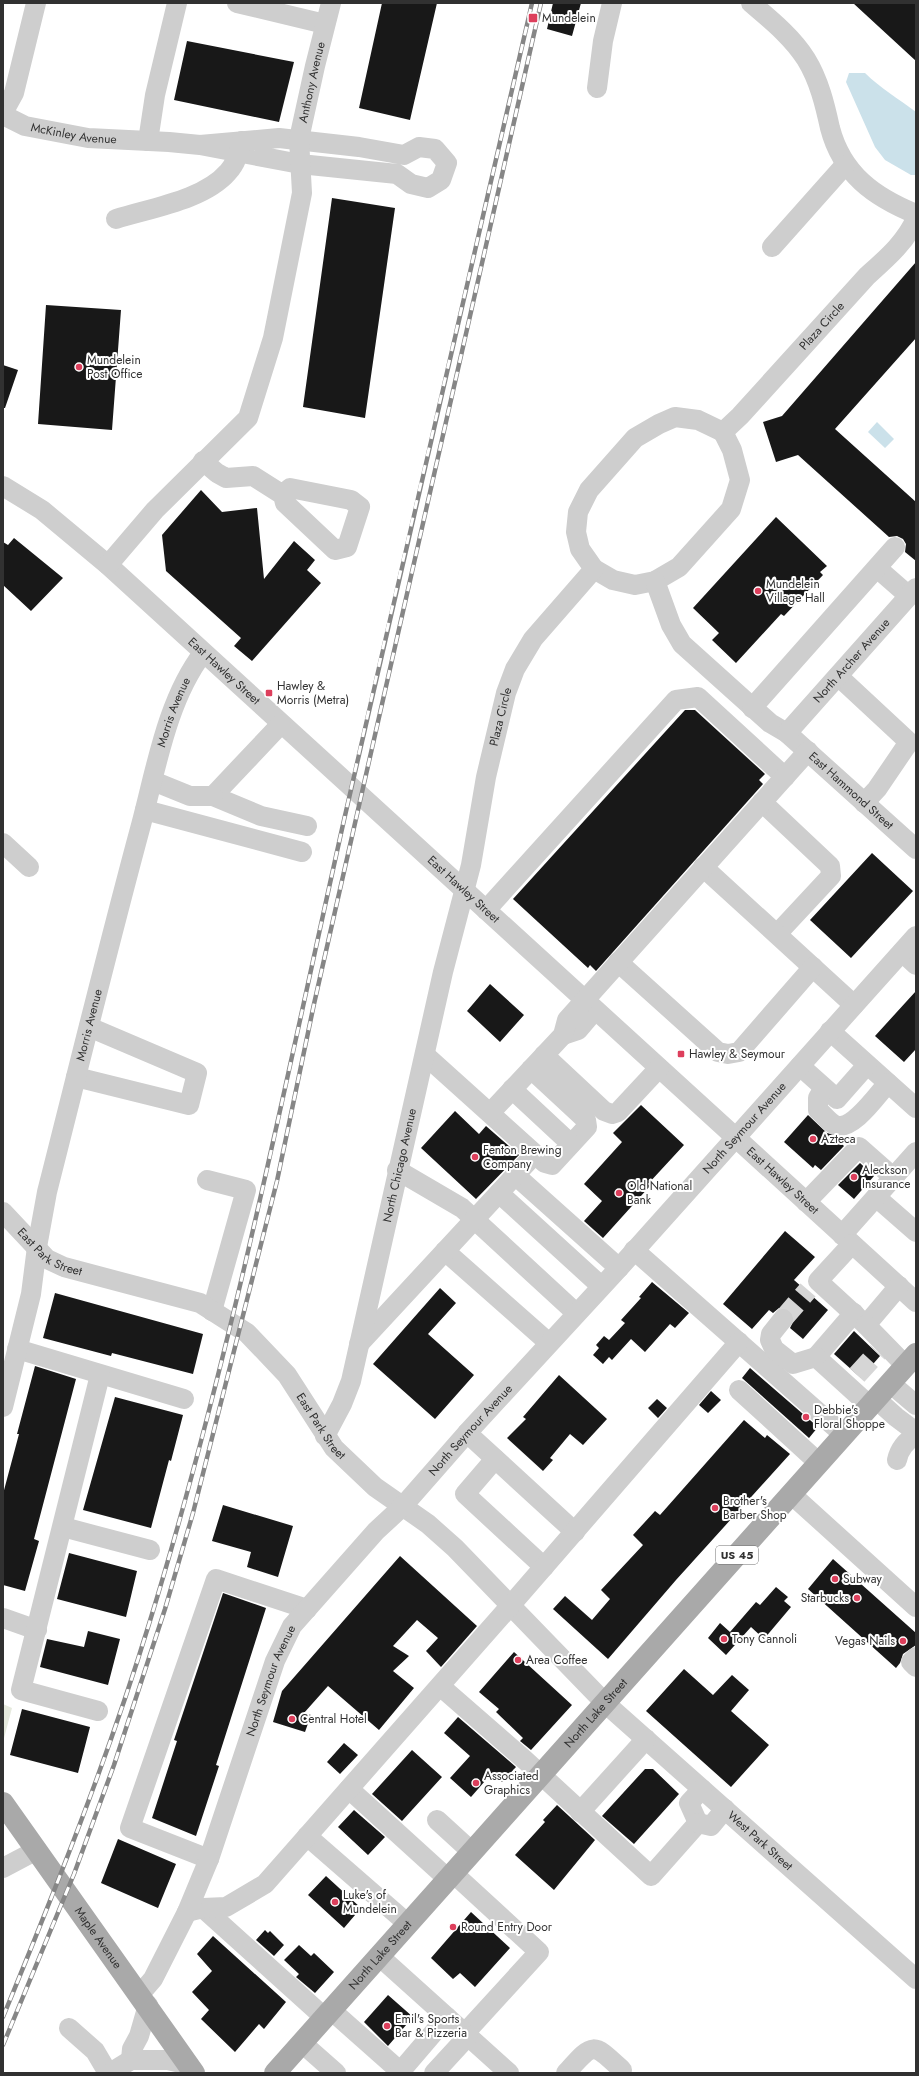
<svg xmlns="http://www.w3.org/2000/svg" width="919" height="2076" viewBox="0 0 919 2076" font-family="Jost,sans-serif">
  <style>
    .green { fill: #e6eade }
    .water { fill: #cbe1ea }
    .building { fill: #181818 }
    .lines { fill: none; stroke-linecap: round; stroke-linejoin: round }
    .minor-tunnel { stroke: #d6d6d6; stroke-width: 20; stroke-dasharray: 20 10; stroke-linecap: butt }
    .minor { stroke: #cecece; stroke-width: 20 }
    .major { stroke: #a9a9a9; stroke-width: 22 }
    .rail-casing { stroke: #868686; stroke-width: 4.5 }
    .rail { stroke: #fff; stroke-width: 3; stroke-dasharray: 9; stroke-linecap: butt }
    .poi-dot { fill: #dd3f5c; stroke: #fff; stroke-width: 1.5 }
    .labels { text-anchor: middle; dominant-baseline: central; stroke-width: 4; stroke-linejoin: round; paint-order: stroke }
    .shield { fill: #fff; stroke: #6f6f6f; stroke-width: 1 }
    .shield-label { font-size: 11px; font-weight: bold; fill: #313131 }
    .poi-label { font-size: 12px; fill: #313131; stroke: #fff; text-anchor: start }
    .street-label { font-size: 12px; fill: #313131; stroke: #fff }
  </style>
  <rect width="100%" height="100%" fill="#fff"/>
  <path class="green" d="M3,1704L12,1708L3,1742Z"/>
  <path class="water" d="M849,73H865C880,88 899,99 916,112V175H911L885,160L875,147L846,82Z
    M877,422L894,439L885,448L868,432Z"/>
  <path class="building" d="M382,3H437L410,120L359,108Z
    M553,3H581L572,36L547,29Z
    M853,3H916V61Z
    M187,41L294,62L279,122L174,100Z
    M332,198L395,208L365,418L303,407Z
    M916,262V338L835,429L916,502V561L905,552L906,544L903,539L897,536L889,537L798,455L776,462L763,422L782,416Z
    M46,305L121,310L112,430L38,424Z
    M3,365L18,370L5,408H3Z
    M201,490L222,512L257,508L264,579L294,541L315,560L307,570L321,583L252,661L234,646L241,638L166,571L162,535Z
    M776,517L827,566L820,572L823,575L784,616L781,614L736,663L712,640L719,633L693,608Z
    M14,538L63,578L31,611L3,585V542L8,545Z
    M685,710H695L765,774L759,780L763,784L596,971L590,965L588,968L513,899Z
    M872,853L913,891L851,958L810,920Z
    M490,984L524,1015L500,1042L467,1011Z
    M916,991V1049L904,1062L875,1036Z
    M641,1105L684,1145L648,1184L650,1186L603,1238L584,1221L602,1201L584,1184L622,1142L613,1133Z
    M455,1111L479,1134L486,1126L519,1155L476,1199L421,1148Z
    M808,1115L827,1133L841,1137L838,1140L844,1146L821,1170L815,1165L813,1168L784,1142Z
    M860,1163L874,1176L854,1199L838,1185Z
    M785,1231L815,1257L794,1280L828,1310L803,1339L790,1328L794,1320V1314L790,1310L779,1308L773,1313L769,1310L752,1329L723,1304Z
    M652,1282L689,1313L675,1328L670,1324L645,1352L631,1339L612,1360L609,1357L603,1364L593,1355L599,1348L596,1345L604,1336L609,1340L625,1323L621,1320L641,1298L639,1297Z
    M440,1288L456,1303L428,1334L474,1375L435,1419L373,1364Z
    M55,1293L203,1334L193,1374L112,1353L111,1356L43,1338Z
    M854,1331L880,1356L861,1378L834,1354Z
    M35,1366L76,1379L34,1539L39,1541L25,1591L3,1585V1494L19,1434H17Z
    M750,1368L818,1427L809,1438L742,1378Z
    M559,1375L607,1419L583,1445L570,1434L550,1458L553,1460L543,1471L507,1438L526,1419L523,1417Z
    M711,1391L721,1400L708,1413L699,1405Z
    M115,1397L183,1415L171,1461L169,1460L151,1528L83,1510Z
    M657,1399L667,1408L658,1418L648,1408Z
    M744,1420L765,1438L767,1435L790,1454L676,1580L608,1659L553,1609L565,1596L592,1620L610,1599L601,1590L643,1545L633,1535L655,1511L660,1515Z
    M223,1505L293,1526L278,1577L247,1567L251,1552L212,1541Z
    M69,1553L137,1571L126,1617L57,1599Z
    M400,1556L477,1626L441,1667L426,1651L438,1638L417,1620L393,1646L409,1656L393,1671L414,1688L379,1730L328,1686L304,1713L311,1715L305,1732L273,1722L282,1691Z
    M833,1559L916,1633V1645L903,1654L900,1663L896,1668L808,1589Z
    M776,1587L788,1597L784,1601L791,1607L764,1639L751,1627L726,1655L708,1638L720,1623L730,1632L756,1602L760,1605Z
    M223,1593L266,1608L216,1765L219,1766L196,1836L152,1818L177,1741L174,1740Z
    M88,1631L120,1639L108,1685L40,1667L47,1639L84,1647Z
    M514,1652L572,1705L531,1750L520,1741L523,1738L496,1712L499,1709L479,1692Z
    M684,1669L713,1695L732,1675L749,1690L731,1711L769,1745L731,1787L646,1711Z
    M22,1709L90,1727L78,1773L10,1755Z
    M458,1717L516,1767L502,1782L492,1773L471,1797L450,1778L470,1756L444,1733Z
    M344,1743L358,1755L340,1774L327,1762Z
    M412,1750L442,1777L402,1821L372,1794Z
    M645,1769H653L679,1794L634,1844L602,1816Z
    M557,1805L595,1840L554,1890L515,1855L545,1822L543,1820Z
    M354,1810L385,1837L368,1855L338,1827Z
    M118,1839L176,1864L158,1908L101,1883Z
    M326,1876L361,1908L344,1928L308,1895Z
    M471,1912L510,1948L475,1987L460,1973L453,1979L431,1958Z
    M265,1930L268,1933L270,1931L284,1945L274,1956L256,1940Z
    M213,1936L286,2002L264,2029L259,2024L235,2052L201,2019L209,2010L192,1992L212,1971L197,1954Z
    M299,1945L311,1956L314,1953L334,1972L315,1993L296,1977L299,1974L284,1960Z
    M388,1995L413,2017L388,2046L364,2022Z"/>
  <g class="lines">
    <path class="minor-tunnel" d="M783,1319L808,1290
      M857,1375L878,1352"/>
    <g class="minor">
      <path d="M237,3L325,24"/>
      <path d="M751,3C771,20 792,37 806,59C819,80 825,105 830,128C842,174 874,197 916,214"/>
      <path d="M597,88L603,41L612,3"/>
      <path d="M3,113L14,93L36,3"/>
      <path id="s1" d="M3,115L25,126L88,138L169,142L200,145L300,164L397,174L411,184L428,188L441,180L447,163L435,149L419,147L404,155L359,147L279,138L200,145"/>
      <path d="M148,141L155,95L177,3"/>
      <path d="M116,219C151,208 204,200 228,172C236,164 239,152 242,141"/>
      <path d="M772,247L845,165"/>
      <path d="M203,461L217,473L226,478L253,476L283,495L285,503L335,550L347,547L360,507L351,500L290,488L283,495"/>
      <path id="s2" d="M3,486L42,510L108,565L916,1302"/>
      <path id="s3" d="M108,565L155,510L248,418L273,338L302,193L299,139L315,66L331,3"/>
      <path d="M877,568L909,596"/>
      <path d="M594,569L613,580L635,585L655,581L679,567L731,509L740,480L732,450L723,432"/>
      <path id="s4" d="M655,581L671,625L682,644L770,723L787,733L916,849"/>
      <path d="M838,676L909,742L877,789L864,803"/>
      <path d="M752,708L895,547"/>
      <path d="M281,724L213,796L261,816L307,826"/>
      <path id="s5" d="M787,733L916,588"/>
      <path d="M153,781L190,796H213"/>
      <path d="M762,802L830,866L831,876L777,934"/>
      <path d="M145,810L302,852"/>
      <path d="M3,843L29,867"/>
      <path d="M703,867L854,1005"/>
      <path d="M486,910L676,700L698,697L785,777"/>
      <path d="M902,952L916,965"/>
      <path d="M618,962L718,1052L728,1054L739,1052L813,967"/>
      <path d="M830,1031L916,1108"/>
      <path d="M563,1035L578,1030L595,1010"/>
      <path d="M425,1055L545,1163L552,1165L587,1127L586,1120L531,1069"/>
      <path d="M544,1055L604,1111L612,1114L618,1112L659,1068"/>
      <path d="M800,1066L837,1099L867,1065"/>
      <path d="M76,1077L189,1105L197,1073L89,1027"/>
      <path d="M824,1088L818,1098V1110C823,1114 829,1122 835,1125C852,1132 877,1095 888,1083"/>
      <path d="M512,1089L571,1144"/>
      <path d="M490,1113L563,1035L567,1020L808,751"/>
      <path d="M397,1170L462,1208L576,1313"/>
      <path d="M515,1175L619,1268"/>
      <path d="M207,1180L246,1190L212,1311"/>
      <path d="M499,1193L601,1286"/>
      <path d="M876,1197L916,1232"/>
      <path d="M806,1202L859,1147L893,1177"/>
      <path id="s6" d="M3,1212L47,1259L64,1267L200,1303L247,1333L287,1375L334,1448L375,1487L428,1524L455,1548L605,1703L916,1979"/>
      <path d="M842,1235L916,1152"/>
      <path d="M852,1244L818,1281L866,1325L899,1286"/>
      <path d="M634,1250L844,1435"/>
      <path d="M445,1251L549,1343"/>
      <path d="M854,1313L816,1357L870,1406"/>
      <path d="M783,1319L771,1334L770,1340L774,1349L793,1364L816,1357"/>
      <path d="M866,1325L906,1366"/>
      <path d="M359,1344L535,1154"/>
      <path d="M17,1349L184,1399"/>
      <path d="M890,1383L916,1405"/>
      <path d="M739,1390L819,1463"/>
      <path d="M876,1399L896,1417L916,1432"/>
      <path id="s7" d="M3,1407L31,1294L37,1247L47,1192C78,1070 108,947 141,825C156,769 167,700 203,653"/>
      <path d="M467,1433L575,1532"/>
      <path id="s8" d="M325,1436L342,1404L351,1381L443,972L471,865L486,777L506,693L515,669L533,639L594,569L580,549L576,532L578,512L589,490L635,438L659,424L675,417L698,420L723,432L740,416L867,276C886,259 907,241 916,218"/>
      <path d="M495,1459L465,1494L544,1567"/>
      <path d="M897,1460C899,1450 906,1440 916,1436"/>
      <path d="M791,1494L916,1607"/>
      <path d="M63,1527L150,1550"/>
      <path d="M3,1618L37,1630"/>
      <path d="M916,1657L911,1662L916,1667"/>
      <path d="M440,1686L526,1761L651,1876L698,1823"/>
      <path d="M98,1711L21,1690L100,1375"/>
      <path d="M349,1789L448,1879"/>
      <path d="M580,1812L646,1739"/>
      <path d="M437,1820L472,1852"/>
      <path d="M698,1823L689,1803L702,1789"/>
      <path d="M698,1823L711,1826L725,1809"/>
      <path d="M307,1836L408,1924"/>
      <path d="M209,1859L130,1828L216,1579L307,1609"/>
      <path d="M3,1868L37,1850"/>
      <path d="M453,1873L539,1952L465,2033"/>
      <path d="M203,1908L325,2018"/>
      <path d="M187,1912L203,1908L226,1907L265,1884L510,1606L739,1342"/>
      <path d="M379,1956L509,2073"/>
      <path id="s9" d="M140,1994L153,1979L187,1912L209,1859L275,1661L292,1626L376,1531L403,1506L467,1433L619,1268L916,936"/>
      <path d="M331,2010L402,2073"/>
      <path d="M69,2028L95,2051L108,2073"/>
      <path d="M302,2043L336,2073"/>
      <path d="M131,2060L132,2049L139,2036L148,2005"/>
      <path d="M400,2072L447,2017"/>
      <path d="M110,2073L131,2060H168L189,2065"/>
      <path d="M434,2073L468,2036"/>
      <path d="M566,2073C594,2042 592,2042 622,2070"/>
    </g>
    <g class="major">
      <path id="s10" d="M3,1803L194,2073"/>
      <path id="s11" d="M275,2073L916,1354"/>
    </g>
    <g class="rail-casing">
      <path id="rail" d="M3,2017C56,1888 108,1758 149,1624C230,1361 284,1089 344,820C405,547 470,275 532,3
        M3,2045L74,1874L114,1765L165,1609L193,1513L277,1181L314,1004L541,3"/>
    </g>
    <use href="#rail" class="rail"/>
  </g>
  <g class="poi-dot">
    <rect x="528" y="13" width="10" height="10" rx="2"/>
    <circle cx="79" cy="367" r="4"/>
    <circle cx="758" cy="591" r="4"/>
    <rect x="265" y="689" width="8" height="8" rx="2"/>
    <rect x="677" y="1050" width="8" height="8" rx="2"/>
    <circle cx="813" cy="1139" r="4"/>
    <circle cx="475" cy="1157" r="4"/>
    <circle cx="854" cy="1177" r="4"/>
    <circle cx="619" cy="1193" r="4"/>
    <circle cx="806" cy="1417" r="4"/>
    <circle cx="715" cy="1508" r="4"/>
    <circle cx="835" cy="1579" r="4"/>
    <circle cx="857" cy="1598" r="4"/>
    <circle cx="724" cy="1639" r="4"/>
    <circle cx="903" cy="1641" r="4"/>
    <circle cx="518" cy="1660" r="4"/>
    <circle cx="292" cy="1719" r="4"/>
    <circle cx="476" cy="1783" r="4"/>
    <circle cx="335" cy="1902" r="4"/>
    <circle cx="453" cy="1927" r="4"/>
    <circle cx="387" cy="2026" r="4"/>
  </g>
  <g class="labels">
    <rect class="shield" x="716" y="1546" width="42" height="18" rx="3"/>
    <g class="shield-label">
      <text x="737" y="1555">US 45</text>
    </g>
    <g class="poi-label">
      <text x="542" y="18">Mundelein</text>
      <text x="87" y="360">Mundelein<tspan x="87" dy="14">Post Office</tspan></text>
      <text x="766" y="584">Mundelein<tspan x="766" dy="14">Village Hall</tspan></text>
      <text x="277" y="686">Hawley &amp;<tspan x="277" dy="14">Morris (Metra)</tspan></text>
      <text x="689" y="1054">Hawley &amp; Seymour</text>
      <text x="821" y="1139">Azteca</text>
      <text x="483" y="1150">Fenton Brewing<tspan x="483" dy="14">Company</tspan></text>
      <text x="862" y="1170">Aleckson<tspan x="862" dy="14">Insurance</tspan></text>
      <text x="627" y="1186">Old National<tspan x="627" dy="14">Bank</tspan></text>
      <text x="814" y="1410">Debbie's<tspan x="814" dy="14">Floral Shoppe</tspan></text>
      <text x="723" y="1501">Brother's<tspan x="723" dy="14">Barber Shop</tspan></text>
      <text x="843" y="1579">Subway</text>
      <text x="849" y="1598" text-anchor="end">Starbucks</text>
      <text x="732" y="1639">Tony Cannoli</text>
      <text x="895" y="1641" text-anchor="end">Vegas Nails</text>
      <text x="526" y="1660">Area Coffee</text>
      <text x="300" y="1719">Central Hotel</text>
      <text x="484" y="1776">Associated<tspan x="484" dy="14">Graphics</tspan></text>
      <text x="343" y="1895">Luke's of<tspan x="343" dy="14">Mundelein</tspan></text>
      <text x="461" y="1927">Round Entry Door</text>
      <text x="395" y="2019">Emil's Sports<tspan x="395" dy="14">Bar &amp; Pizzeria</tspan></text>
    </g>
    <g class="street-label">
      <text stroke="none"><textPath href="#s3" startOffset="547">Anthony Avenue</textPath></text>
      <text stroke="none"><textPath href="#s1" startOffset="74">McKinley Avenue</textPath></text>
      <text stroke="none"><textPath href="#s8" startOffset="1317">Plaza Circle</textPath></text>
      <text stroke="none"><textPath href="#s5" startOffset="97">North Archer Avenue</textPath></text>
      <text stroke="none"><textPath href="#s2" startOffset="289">East Hawley Street</textPath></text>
      <text stroke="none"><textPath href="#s7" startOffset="716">Morris Avenue</textPath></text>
      <text stroke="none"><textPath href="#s8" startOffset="742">Plaza Circle</textPath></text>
      <text stroke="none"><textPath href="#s4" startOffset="293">East Hammond Street</textPath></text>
      <text stroke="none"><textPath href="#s2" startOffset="613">East Hawley Street</textPath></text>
      <text stroke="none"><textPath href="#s7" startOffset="392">Morris Avenue</textPath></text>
      <text stroke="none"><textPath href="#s9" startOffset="1073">North Seymour Avenue</textPath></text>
      <text stroke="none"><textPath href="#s8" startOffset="282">North Chicago Avenue</textPath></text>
      <text stroke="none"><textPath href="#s2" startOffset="1045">East Hawley Street</textPath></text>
      <text stroke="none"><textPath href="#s6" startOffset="63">East Park Street</textPath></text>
      <text stroke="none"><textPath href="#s6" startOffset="399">East Park Street</textPath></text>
      <text stroke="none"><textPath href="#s9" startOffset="665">North Seymour Avenue</textPath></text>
      <text stroke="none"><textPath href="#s9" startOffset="341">North Seymour Avenue</textPath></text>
      <text stroke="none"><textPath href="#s11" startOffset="482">North Lake Street</textPath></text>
      <text stroke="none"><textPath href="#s6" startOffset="1005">West Park Street</textPath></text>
      <text stroke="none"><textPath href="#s10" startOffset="165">Maple Avenue</textPath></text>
      <text stroke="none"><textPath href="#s11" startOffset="158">North Lake Street</textPath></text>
    </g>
  </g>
  <rect width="919" height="2076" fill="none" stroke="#313131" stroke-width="8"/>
</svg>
